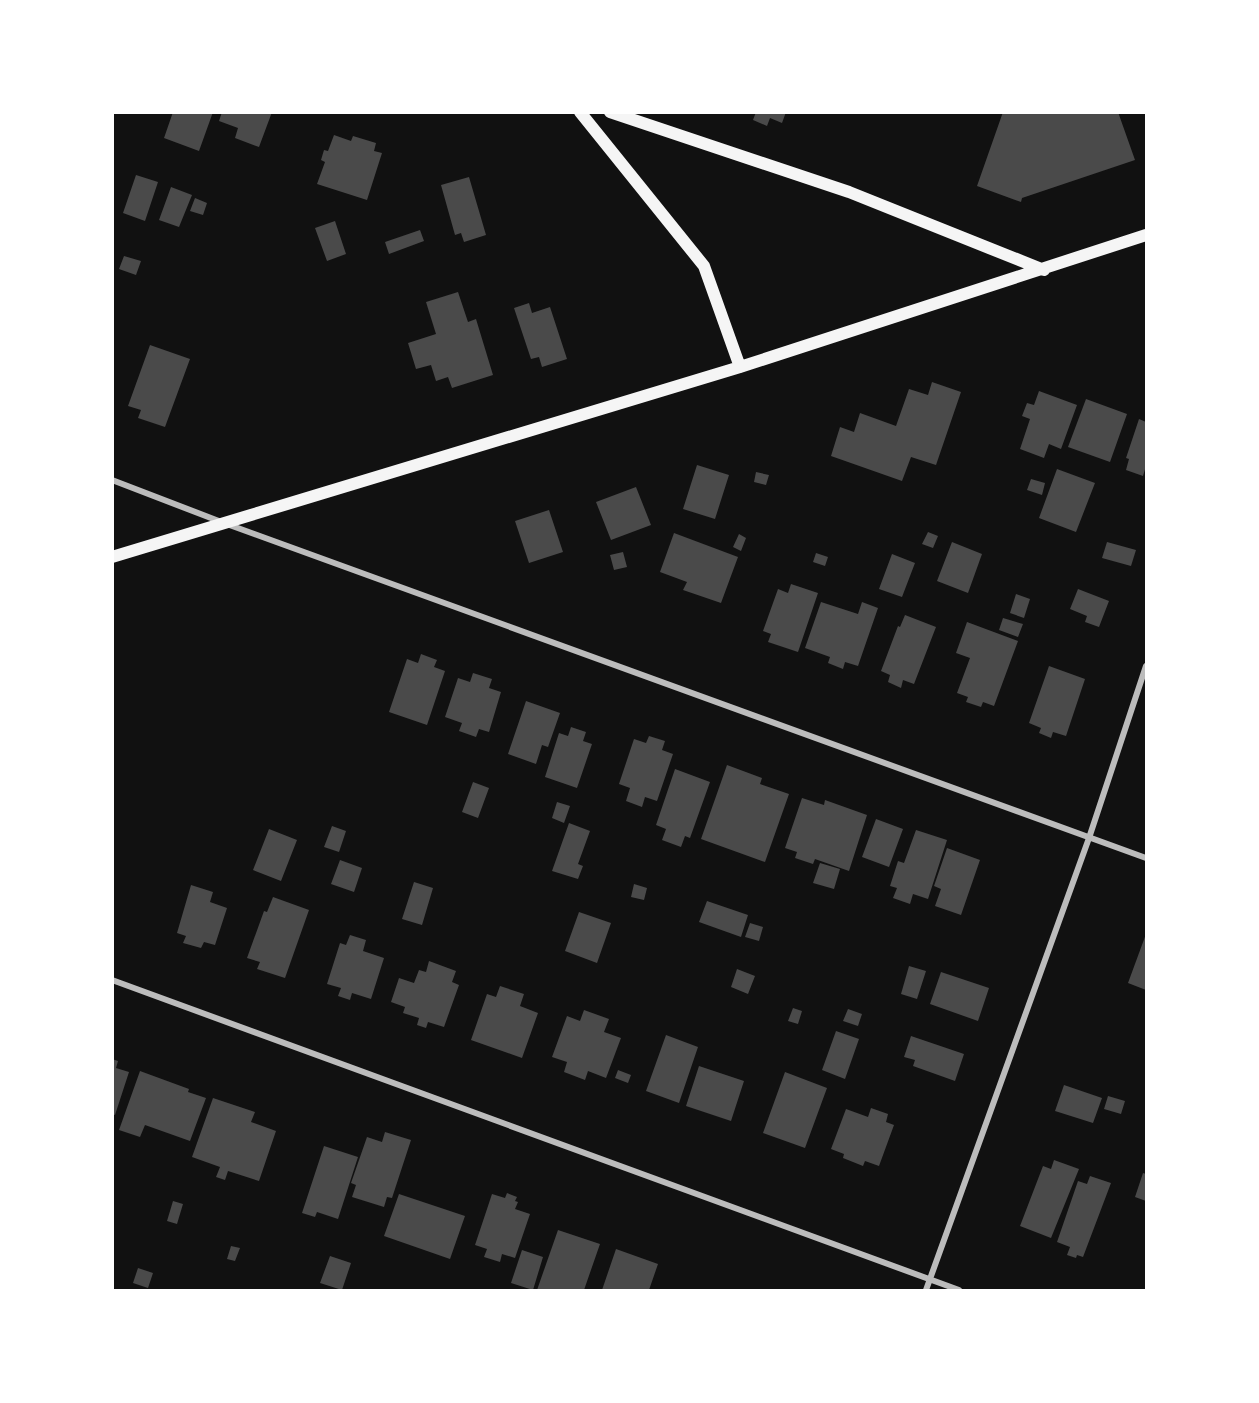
<svg xmlns="http://www.w3.org/2000/svg" width="1259" height="1403" viewBox="0 0 1259 1403" font-family="Poppins,sans-serif">
  <style>
    .building { fill: #4a4a4a }
    .lines { fill: none; stroke-linecap: round; stroke-linejoin: round }
    .minor { stroke: #bcbcbc; stroke-width: 6 }
    .secondary { stroke: #f5f5f5; stroke-width: 12 }
  </style>
  <rect width="100%" height="100%" fill="#111"/>
  <path class="building" d="M173,112H213L199,151L164,138Z
    M222,112H272L259,147L235,138L238,128L219,121Z
    M756,112H786L782,123L770,118L767,126L753,120Z
    M1003,112H1118L1135,160L1022,198L1021,202L977,186Z
    M334,135L351,141L353,136L376,143L374,151L382,153L367,200L317,184L325,162L321,160L324,150L328,151Z
    M136,175L158,182L145,221L123,213Z
    M469,177L486,235L464,242L461,233L455,235L441,185Z
    M171,187L192,195L179,227L159,220Z
    M195,198L207,203L203,215L190,211Z
    M335,221L346,254L327,261L315,228Z
    M420,230L424,241L389,254L385,242Z
    M124,256L141,261L136,275L119,269Z
    M458,292L468,322L476,319L493,375L452,388L448,377L436,381L431,365L416,369L408,343L436,334L426,302Z
    M529,303L532,313L550,307L567,359L542,367L539,357L531,359L514,308Z
    M150,345L190,359L165,427L138,418L141,410L128,406Z
    M932,382L961,392L936,465L911,457L902,481L831,456L840,427L854,432L860,413L896,426L909,389L928,395Z
    M1039,391L1077,405L1061,449L1049,444L1044,458L1020,449L1030,419L1022,416L1027,403L1034,405Z
    M1086,399L1127,414L1110,462L1068,447Z
    M1139,419L1146,422V466L1143,476L1126,470L1129,459L1126,458Z
    M697,465L729,475L715,519L683,509Z
    M1057,469L1095,483L1076,532L1039,518Z
    M756,472L769,475L766,485L754,482Z
    M1031,479L1045,483L1042,495L1027,490Z
    M636,487L651,525L611,540L596,502Z
    M549,510L563,552L529,563L515,521Z
    M928,532L938,536L933,548L922,544Z
    M674,533L738,557L721,603L683,590L687,582L660,572Z
    M739,534L746,538L741,551L733,547Z
    M952,542L982,554L968,593L937,581Z
    M1107,542L1136,550L1131,566L1102,558Z
    M623,552L627,567L614,570L610,555Z
    M816,553L828,557L825,566L813,562Z
    M892,554L915,563L902,597L879,589Z
    M791,584L818,593L798,652L768,642L771,634L763,631L778,589L788,593Z
    M1078,589L1109,601L1099,627L1085,622L1087,616L1070,609Z
    M1016,594L1030,599L1024,618L1010,613Z
    M821,602L858,614L862,602L878,608L858,666L845,662L843,669L828,663L830,657L805,648Z
    M905,615L936,627L914,684L903,680L901,688L888,682L890,675L881,671L898,626L900,627Z
    M1003,618L1023,624L1018,637L999,630Z
    M967,622L1018,641L994,706L983,702L981,707L966,702L968,697L957,693L970,658L956,653Z
    M421,654L437,660L434,667L445,671L427,725L389,712L407,659L418,663Z
    M1049,666L1085,679L1066,736L1053,732L1051,738L1039,733L1041,728L1029,723Z
    M473,673L492,679L489,688L501,692L489,732L479,729L476,737L459,731L462,723L445,717L458,678L470,682Z
    M526,701L560,713L548,747L542,745L536,764L508,754Z
    M571,727L586,732L583,741L592,744L577,788L545,777L559,733L568,736Z
    M649,736L665,741L662,750L673,754L657,801L645,797L642,807L626,801L630,788L619,784L634,739L646,743Z
    M727,765L762,778L760,784L789,794L765,862L701,839Z
    M675,769L710,782L690,838L685,836L681,847L662,840L666,829L656,825Z
    M473,782L489,788L478,818L462,812Z
    M802,798L824,805L825,800L867,815L849,871L815,859L813,864L795,858L797,852L785,848Z
    M557,802L570,806L564,823L552,818Z
    M876,819L903,829L889,867L862,857Z
    M569,823L590,831L578,864L583,866L578,879L552,871Z
    M332,826L346,831L339,852L324,847Z
    M269,829L297,840L281,881L253,870Z
    M916,830L947,840L928,899L913,894L910,904L893,898L897,888L890,886L898,861L904,863Z
    M947,848L980,860L961,915L935,906L941,889L934,886Z
    M340,860L362,868L354,892L331,884Z
    M820,863L840,869L834,889L813,883Z
    M414,882L433,888L422,925L402,919Z
    M634,884L647,888L644,900L631,897Z
    M191,885L213,892L210,902L227,908L215,945L204,942L201,948L183,943L186,936L177,933Z
    M273,897L309,910L285,978L257,969L260,962L247,958L264,911L267,912Z
    M707,901L748,915L741,937L699,922Z
    M579,912L611,923L597,963L565,951Z
    M750,923L763,927L759,941L745,937Z
    M1146,934V990L1128,983Z
    M350,935L366,940L363,951L384,958L371,999L352,993L350,1000L338,996L341,988L327,984L340,943L346,945Z
    M429,961L456,971L452,982L459,985L444,1027L428,1022L426,1028L417,1025L419,1018L403,1013L405,1007L391,1002L399,978L414,983L419,970L426,972Z
    M909,966L926,971L917,999L901,994Z
    M737,969L755,976L748,994L731,987Z
    M941,972L989,988L978,1021L930,1004Z
    M500,986L524,994L520,1006L538,1013L522,1058L471,1040L487,994L496,997Z
    M793,1008L802,1011L798,1024L788,1021Z
    M848,1009L862,1014L858,1026L843,1021Z
    M584,1010L609,1019L604,1032L621,1038L606,1078L588,1071L585,1080L564,1072L567,1062L552,1057L567,1016L580,1021Z
    M836,1031L859,1039L845,1079L822,1070Z
    M666,1035L698,1047L679,1103L646,1091Z
    M911,1036L964,1054L955,1081L913,1066L915,1060L904,1057Z
    M112,1059L118,1061L116,1068L129,1072L115,1115L112,1114Z
    M699,1066L744,1081L731,1121L686,1106Z
    M618,1070L631,1075L628,1083L615,1078Z
    M140,1071L189,1089L188,1092L206,1098L190,1141L145,1125L140,1137L119,1130Z
    M785,1072L827,1088L805,1148L763,1133Z
    M1064,1085L1102,1098L1093,1123L1055,1111Z
    M1108,1096L1125,1101L1121,1114L1104,1109Z
    M213,1098L255,1112L251,1122L276,1131L259,1181L228,1171L225,1180L216,1177L220,1167L192,1157Z
    M871,1108L888,1114L886,1122L894,1125L879,1166L865,1161L863,1166L843,1158L844,1154L831,1149L846,1109L868,1117Z
    M385,1132L411,1140L392,1198L387,1197L384,1207L352,1197L356,1185L351,1183L367,1137L382,1142Z
    M324,1146L358,1157L338,1219L317,1212L315,1217L302,1213Z
    M1054,1160L1079,1169L1051,1238L1020,1226L1043,1166L1051,1169Z
    M1143,1173L1146,1174V1201L1135,1197Z
    M1090,1176L1111,1183L1083,1257L1077,1255L1076,1258L1067,1255L1070,1247L1057,1242L1078,1181L1087,1184Z
    M507,1193L517,1197L515,1201L518,1202L515,1209L530,1214L515,1258L502,1254L500,1262L484,1257L487,1249L475,1245L492,1194L505,1198Z
    M399,1194L465,1216L450,1259L384,1236Z
    M173,1201L183,1204L177,1224L167,1221Z
    M558,1230L600,1244L584,1290H537Z
    M231,1246L240,1248L235,1261L227,1259Z
    M616,1249L658,1264L649,1290H602Z
    M522,1250L543,1257L533,1290L511,1283Z
    M330,1256L351,1263L342,1290L320,1283Z
    M138,1268L153,1273L148,1288L133,1283Z"/>
  <g class="lines">
    <path class="minor" d="M112,480L224,523L1146,858
      M112,980L959,1290
      M926,1290L1089,838L1146,666"/>
    <path class="secondary" d="M580,112L704,266L740,367
      M610,112L849,192L1044,270
      M112,557L740,367L1146,235"/>
  </g>
  <rect width="1259" height="1403" fill="none" stroke="#ffffff" stroke-width="228"/>
</svg>
